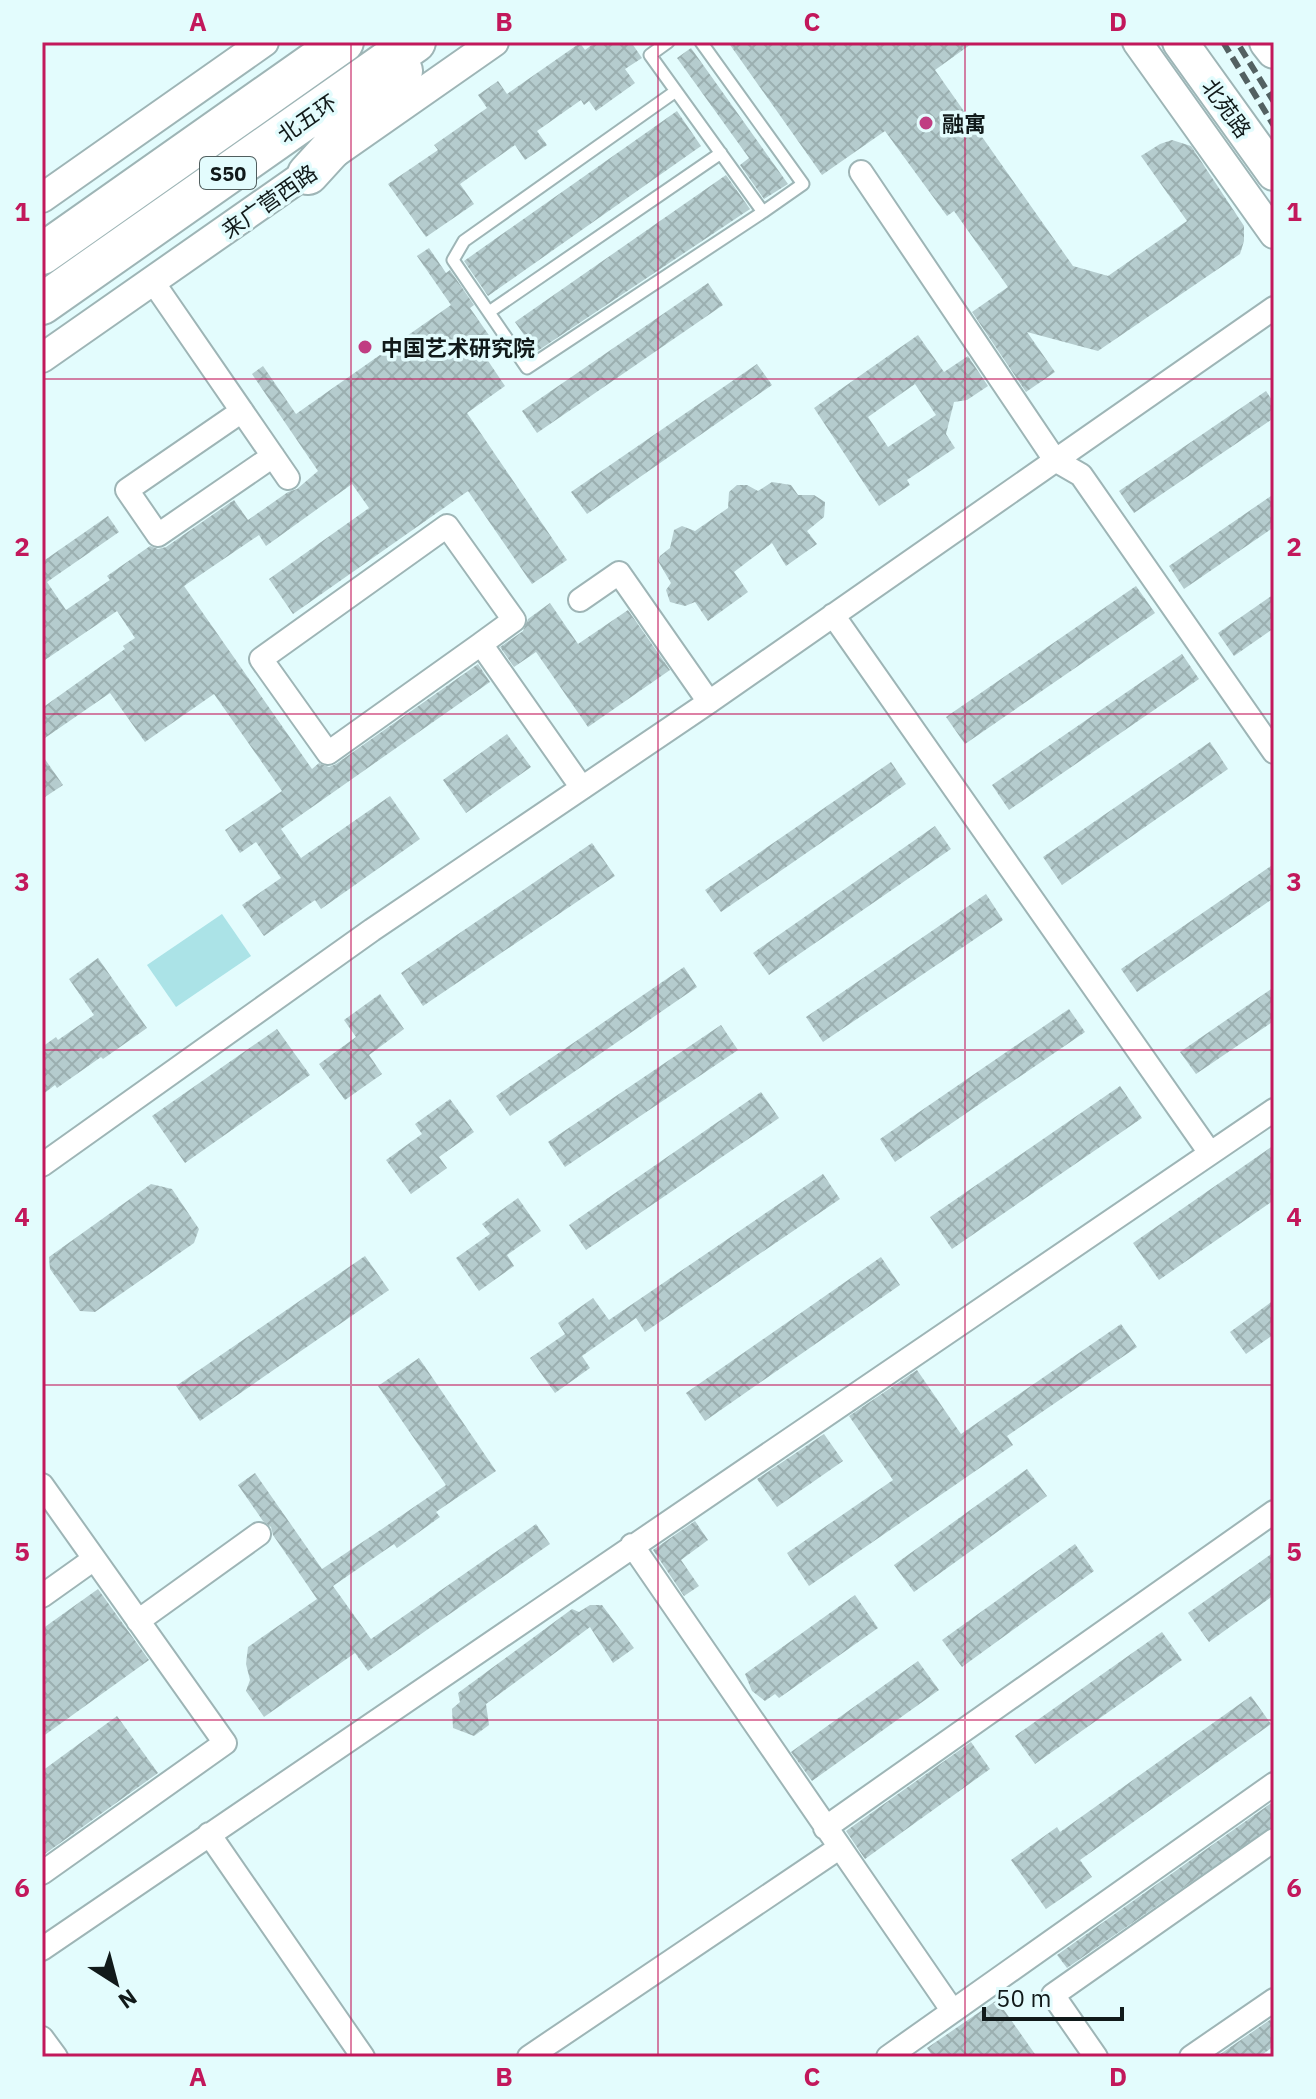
<svg xmlns="http://www.w3.org/2000/svg" width="1316" height="2099" viewBox="0 0 1316 2099" font-family="'IBM Plex Sans','Noto Sans SC',sans-serif">
  <style>
    .garden { fill: #abe3e7 }
    .building { fill: url(#building-cross-hatch); fill-rule: evenodd }
    .lines { fill: none; stroke-linecap: round; stroke-linejoin: round }
    .service-casing { stroke: #9eb5b6; stroke-width: 15 }
    .minor-casing { stroke: #9eb5b6; stroke-width: 26 }
    .tertiary-casing { stroke: #9eb5b6; stroke-width: 32 }
    .primary-casing { stroke: #9eb5b6; stroke-width: 38 }
    .motorway-casing { stroke: #9eb5b6; stroke-width: 44 }
    .service { stroke: #fff; stroke-width: 11 }
    .minor { stroke: #fff; stroke-width: 22 }
    .tertiary { stroke: #fff; stroke-width: 28 }
    .primary { stroke: #fff; stroke-width: 34 }
    .motorway { stroke: #fff; stroke-width: 40 }
    .rail { stroke: #536162; stroke-width: 6; stroke-dasharray: 12 6; stroke-linecap: butt }
    .grid { fill: none; stroke: #c2185b; stroke-width: 2; stroke-opacity: 0.55 }
    .poi-dot { fill: #c03d82; stroke: #e3fcfd; stroke-width: 3 }
    .labels { text-anchor: middle; dominant-baseline: central; stroke-width: 7; stroke-linejoin: round; paint-order: stroke }
    .shield { fill: #e3fcfd; stroke: #505e5e; stroke-width: 2 }
    .shield-label { font-size: 20px; font-weight: bold; fill: #111a1a }
    .street-label { font-size: 22px; fill: #111a1a; stroke: #e3fcfd }
    .poi-label { font-size: 22px; font-weight: bold; fill: #111a1a; stroke: #e3fcfd; text-anchor: start }
    .neatline { fill: none; stroke: #c2185b; stroke-width: 3 }
    .grid-label { font-size: 26px; text-anchor: middle; font-weight: bold; fill: #c2185b }
  </style>
  <defs>
    <pattern id="building-cross-hatch" width="8" height="8" patternUnits="userSpaceOnUse" patternTransform="scale(2)"><rect width="8" height="8" fill="#b5ccce"/><path d="M0 0l8 8M0 8l8-8" fill="none" stroke="#9bafb0"/></pattern>
  </defs>
  <rect width="100%" height="100%" fill="#e3fcfd"/>
  <path class="garden" d="M222,914L251,956L176,1007L147,965Z"/>
  <path class="building" d="M596,42H631L642,58L625,69L635,83L596,111L589,101L584,105L581,100L537,131L547,145L525,160L515,145L460,184L474,204L426,237L388,184L438,150L434,145L487,108L478,95L498,81L507,94L580,43L585,50Z
    M728,42H974L935,70L1073,266L1108,276L1187,221L1141,156L1160,144L1172,140L1191,146L1244,226V241L1240,254L1098,351L1027,332L1055,372L1026,392L972,312L1008,287L954,211L947,216L885,131L822,175Z
    M691,48L788,184L764,199L740,165L749,158L677,58Z
    M677,111L701,146L488,296L464,261Z
    M726,175L750,209L536,352L515,322Z
    M429,248L446,273L450,270L474,305L470,308L493,341L480,349L505,386L467,413L567,560L532,584L468,491L293,614L269,579L369,508L352,484L266,546L259,535L184,586L312,769L319,763L329,767L336,764L478,664L490,682L281,829L301,858L390,796L420,839L321,909L315,900L264,936L242,905L281,878L256,842L240,853L225,830L282,791L214,694L145,742L110,693L42,740V708L125,649L123,646L135,638L117,611L42,662V562L108,516L119,532L47,582L66,610L110,580L107,576L150,546L158,549L166,547L234,500L248,520L288,492L297,489L318,471L252,374L263,366L296,414L451,305L417,256Z
    M708,283L723,305L537,433L522,411Z
    M918,335L944,372L968,356L988,386L967,400L954,402L946,434L955,448L907,480L910,485L879,506L814,408ZM915,384L936,415L888,447L868,417Z
    M757,364L772,385L587,514L571,492Z
    M1266,391L1274,403V418L1134,513L1119,491Z
    M772,482L791,485L798,495H814L825,502L824,517L807,531L817,544L786,566L772,543L734,572L748,592L708,621L695,602L685,606L670,602L666,590L671,583L658,561L660,556L670,548L674,530L682,526L695,531L728,508L729,492L737,485H747L758,491Z
    M1274,494V527L1184,589L1169,566Z
    M1136,586L1155,613L965,744L946,717Z
    M1274,594V628L1234,656L1218,633Z
    M550,603L578,644L628,610L670,670L588,727L536,652L514,667L500,647L523,631L528,619Z
    M1182,654L1199,679L1009,810L992,785Z
    M507,734L531,767L466,813L443,780Z
    M1210,742L1228,769L1062,885L1043,857Z
    M42,755L63,785L42,799Z
    M891,762L906,784L721,912L705,890Z
    M935,826L951,849L769,975L753,953Z
    M592,843L615,876L423,1006L401,973Z
    M1274,864V898L1137,992L1121,969Z
    M986,894L1003,920L823,1042L806,1017Z
    M98,958L147,1028L103,1059L101,1057L57,1088L55,1085L42,1095V1047L56,1037L58,1040L94,1015L69,979Z
    M684,967L697,987L510,1116L496,1096Z
    M1274,987V1021L1196,1074L1180,1052Z
    M380,994L404,1029L369,1055L382,1074L345,1100L319,1064L356,1037L344,1020Z
    M1069,1009L1085,1032L895,1162L880,1139Z
    M721,1025L738,1050L565,1167L548,1142Z
    M277,1029L310,1075L185,1163L152,1116Z
    M1120,1086L1142,1118L952,1249L930,1217Z
    M761,1092L779,1118L586,1250L569,1225Z
    M450,1099L474,1132L439,1157L447,1168L411,1194L386,1160L422,1134L415,1124Z
    M1274,1145V1200L1159,1280L1133,1243Z
    M823,1174L840,1199L645,1332L636,1318L582,1356L590,1368L555,1393L530,1358L565,1334L558,1323L593,1298L609,1320Z
    M151,1184L172,1189L199,1229L194,1243L95,1312L80,1311L50,1269L49,1257Z
    M518,1198L541,1231L507,1255L514,1266L479,1291L456,1258L490,1234L482,1224Z
    M365,1256L389,1290L200,1421L176,1386Z
    M881,1257L900,1285L705,1421L686,1393Z
    M1274,1300V1334L1246,1354L1230,1332Z
    M1121,1324L1137,1347L1007,1436L1013,1445L809,1586L787,1553L893,1480L849,1416L917,1370L961,1434Z
    M419,1358L496,1471L436,1512L440,1517L397,1548L394,1544L333,1586L371,1639L536,1524L550,1544L368,1671L355,1653L264,1717L246,1691L250,1680L246,1664L248,1647L317,1599L273,1535L271,1527L263,1521L238,1485L255,1473L322,1569L382,1529L446,1485L378,1386Z
    M824,1434L843,1461L777,1507L757,1479Z
    M1027,1469L1047,1496L914,1592L894,1565Z
    M695,1521L708,1540L681,1560L699,1586L684,1596L653,1550Z
    M1075,1544L1094,1571L962,1667L942,1640Z
    M1274,1552V1595L1209,1642L1188,1613Z
    M98,1589L149,1660L42,1737V1629Z
    M855,1595L878,1628L779,1698L775,1694L765,1701L752,1691L745,1674Z
    M590,1605H602L634,1648L613,1663L590,1627L486,1704L489,1725L474,1736L453,1728L452,1709L460,1702L458,1693L572,1609L579,1612Z
    M1162,1632L1182,1660L1035,1764L1015,1736Z
    M918,1661L939,1690L812,1781L791,1752Z
    M1251,1696L1271,1724L1080,1860L1092,1877L1046,1909L1011,1860L1057,1827L1060,1832Z
    M117,1716L158,1773L42,1856V1771Z
    M971,1742L990,1769L865,1859L846,1831Z
    M1274,1801V1825L1067,1968L1057,1955Z
    M997,2000L1037,2057H933L927,2048Z
    M1274,2017V2046L1259,2057H1216Z"/>
  <g class="lines">
    <g class="service-casing">
      <path id="service" d="M668,42L650,55L763,212L803,184L701,42
        M676,91L464,241L453,260L527,368L763,212
        M489,312L721,153"/>
    </g>
    <g class="minor-casing">
      <path id="minor" d="M861,172L1055,460L1081,475L1274,752
        M153,282L288,478
        M242,411L127,490L158,535L273,456
        M580,600L619,573L709,702
        M833,615L1210,1153
        M481,644L328,753L261,659L447,526L514,620L481,644L582,788
        M42,1165L372,930L709,702L1274,308
        M42,1485L225,1743L42,1873
        M632,1545L952,2010
        M42,1596L94,1559
        M138,1621L259,1534
        M825,1828L1274,1512
        M209,1834L363,2057
        M42,1949L1274,1110
        M42,2038L56,2057
        M529,2057L839,1848
        M888,2057L1274,1784
        M1096,2057L1053,1995L1274,1840
        M1191,2057L1274,2000"/>
    </g>
    <g class="tertiary-casing">
      <path id="tertiary" d="M1137,42L1274,234
        M42,198L264,42
        M42,358L494,42"/>
    </g>
    <g class="primary-casing">
      <path id="primary" d="M1180,42L1274,173
        M1267,42L1274,51"/>
    </g>
    <g class="motorway-casing">
      <path id="motorway" d="M308,174L402,71
        M42,254L343,42
        M42,304L415,42"/>
    </g>
    <use href="#service" class="service"/>
    <use href="#minor" class="minor"/>
    <use href="#tertiary" class="tertiary"/>
    <use href="#primary" class="primary"/>
    <use href="#motorway" class="motorway"/>
    <path class="rail" d="M1223,42L1274,126
      M1240,47L1274,102"/>
  </g>
  <path class="grid" d="M351,42V2057M658,42V2057M965,42V2057M42,379H1274M42,714H1274M42,1050H1274M42,1385H1274M42,1720H1274"/>
  <g class="poi-dot">
    <circle cx="926" cy="123" r="8"/>
    <circle cx="365" cy="347" r="8"/>
  </g>
  <g class="labels">
    <rect class="shield" x="200" y="157" width="56" height="32" rx="6"/>
    <g class="shield-label">
      <text x="228" y="173">S50</text>
    </g>
    <g class="street-label">
      <text transform="translate(1227 108) rotate(54)">北苑路</text>
      <text transform="translate(307 118) rotate(-35)">北五环</text>
      <text transform="translate(269 201) rotate(-35)">来广营西路</text>
    </g>
    <g class="poi-label">
      <text x="942" y="123">融寓</text>
      <text x="381" y="347">中国艺术研究院</text>
    </g>
  </g>
  <rect width="1316" height="2099" fill="none" stroke="#e3fcfd" stroke-width="88"/>
  <g transform="translate(116 1983) rotate(144)" stroke="#e3fcfd" stroke-width="6" paint-order="stroke">
  <path d="M0-6L14 30L0 20L-14 30Z" fill="#111a1a"/>
  <text y="-12" font-size="22" font-weight="bold" text-anchor="middle" fill="#111a1a">N</text>
  </g>
  <path d="M984 2007v12h138v-12" fill="none" stroke="#111a1a" stroke-width="4"/>
  <text x="996" y="2007" font-size="24" fill="#111a1a" stroke="#e3fcfd" stroke-width="6" paint-order="stroke">50 m</text>
  <rect x="44" y="44" width="1228" height="2011" class="neatline"/>
  <g class="grid-label">
    <text x="198" y="31">A</text>
    <text x="504" y="31">B</text>
    <text x="812" y="31">C</text>
    <text x="1118" y="31">D</text>
    <text x="22" y="221">1</text>
    <text x="1294" y="221">1</text>
    <text x="22" y="556">2</text>
    <text x="1294" y="556">2</text>
    <text x="22" y="891">3</text>
    <text x="1294" y="891">3</text>
    <text x="22" y="1226">4</text>
    <text x="1294" y="1226">4</text>
    <text x="22" y="1561">5</text>
    <text x="1294" y="1561">5</text>
    <text x="22" y="1897">6</text>
    <text x="1294" y="1897">6</text>
    <text x="198" y="2086">A</text>
    <text x="504" y="2086">B</text>
    <text x="812" y="2086">C</text>
    <text x="1118" y="2086">D</text>
  </g>
</svg>
